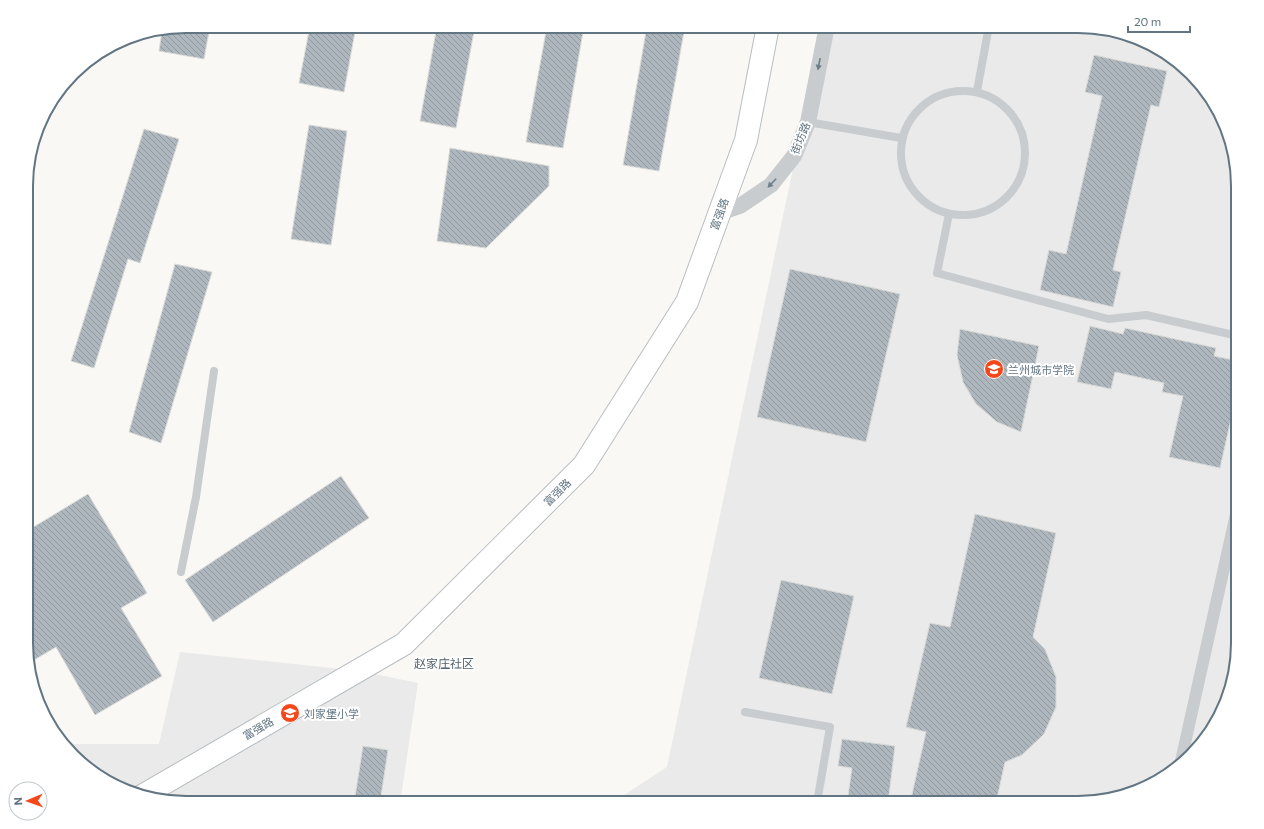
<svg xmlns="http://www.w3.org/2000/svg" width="1264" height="829" viewBox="0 0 1264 829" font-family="Commissioner,'Noto Sans SC',sans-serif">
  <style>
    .built { fill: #e9eae9 }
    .building { fill: url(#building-back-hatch); stroke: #dadad8 }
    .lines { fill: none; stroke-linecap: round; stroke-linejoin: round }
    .secondary-casing { stroke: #b8bec2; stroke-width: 24 }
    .service { stroke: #c8cccf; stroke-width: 8 }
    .pedestrian { stroke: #c8cccf; stroke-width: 12 }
    .minor { stroke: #c8cccf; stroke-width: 16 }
    .secondary { stroke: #fff; stroke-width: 22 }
    .oneway { fill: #6b7e8b }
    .labels { text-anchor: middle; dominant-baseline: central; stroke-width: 4; stroke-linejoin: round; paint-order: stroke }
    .street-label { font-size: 11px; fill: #617583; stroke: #fff }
    .poi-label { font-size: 11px; fill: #617583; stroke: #fff; text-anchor: start }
    .neighbourhood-label { font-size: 12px; fill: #53636e; stroke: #fff }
    .rim { fill: none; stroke: #617583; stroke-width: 2 }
  </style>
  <defs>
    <pattern id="building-back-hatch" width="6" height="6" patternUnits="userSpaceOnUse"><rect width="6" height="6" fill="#aeb7bd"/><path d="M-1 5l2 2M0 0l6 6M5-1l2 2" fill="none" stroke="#91999f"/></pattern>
  </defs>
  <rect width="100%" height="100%" fill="#f9f8f5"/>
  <path class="built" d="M823,26H1079L1129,34L1167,53L1217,106L1238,175V654L1230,694L1211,732L1158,782L1089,803H612L667,767Z
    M180,652L360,671L418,683L400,803H185L135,795L97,776L67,744H159Z"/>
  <path class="building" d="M186,26H210L204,59L159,51L162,31Z
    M310,26H356L344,92L299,83Z
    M437,26H475L456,128L420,121Z
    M547,26H584L563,148L526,142Z
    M647,26H685L659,171L623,165Z
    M1094,55L1167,71L1159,107L1151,105L1113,270L1121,272L1113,307L1040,290L1049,250L1066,254L1102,96L1085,92Z
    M309,125L347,131L331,245L291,239Z
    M144,129L179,139L140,263L128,259L94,368L71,361Z
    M450,148L549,166V186L486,248L437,241Z
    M175,264L212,272L161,443L129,432Z
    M790,269L900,294L866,442L757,417Z
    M1090,326L1123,334L1125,328L1216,348L1214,356L1238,361L1232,387L1238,388L1220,468L1169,457L1183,396L1162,392L1164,383L1115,372L1111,389L1077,382Z
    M960,329L1039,346L1021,432L997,422L976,404L963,382L957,355Z
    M341,476L369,518L213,622L185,580Z
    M88,494L147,593L121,608L162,676L95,715L56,647L34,660L27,648V531Z
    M975,514L1056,533L1033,637L1045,649L1056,677V707L1044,734L1022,755L1005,762L996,803H910L926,732L906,727L930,623L950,627Z
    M781,580L854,596L832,694L759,678Z
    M842,739L895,746L888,803H847L852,768L838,766Z
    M363,746L388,750L380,803H354Z"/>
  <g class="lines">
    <g class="secondary-casing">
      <path id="secondary" d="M142,796L404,644L584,465L687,302L746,140L768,26"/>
    </g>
    <path class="service" d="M1088,27L1138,39
      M901 153a62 62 0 1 1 124 0a62 62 0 1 1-124 0Z
      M977,91L989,26
      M808,122L901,138
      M949,214L937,273L1108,319L1146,315L1238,336
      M181,572L196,497L214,371
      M745,712L830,727L817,803"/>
    <path class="pedestrian" d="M1181,761L1238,505"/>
    <path class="minor" d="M719,213L740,206L771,185L794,156L808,122L827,26"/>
    <use href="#secondary" class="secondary"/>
  </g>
  <defs><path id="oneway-solid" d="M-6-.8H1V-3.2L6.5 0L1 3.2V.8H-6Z"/></defs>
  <g class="oneway">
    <use href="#oneway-solid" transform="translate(819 64) rotate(101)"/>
    <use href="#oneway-solid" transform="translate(772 183) rotate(134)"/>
  </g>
  <defs>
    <g id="school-disc" transform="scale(1)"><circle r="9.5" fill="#f4471a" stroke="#fff"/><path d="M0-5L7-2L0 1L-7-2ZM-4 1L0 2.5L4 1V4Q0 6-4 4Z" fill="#fff"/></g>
  </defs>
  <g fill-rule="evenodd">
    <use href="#school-disc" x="994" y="369"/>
    <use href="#school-disc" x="290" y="713"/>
  </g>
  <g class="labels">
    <g class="street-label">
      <text transform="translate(800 138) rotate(-68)">街坊路</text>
      <text transform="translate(719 214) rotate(-70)">富强路</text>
      <text transform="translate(557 492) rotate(-45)">富强路</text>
      <text transform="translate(258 728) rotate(-30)">富强路</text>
    </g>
    <g class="poi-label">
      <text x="1008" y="369">兰州城市学院</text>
      <text x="304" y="713">刘家堡小学</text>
    </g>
    <g class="neighbourhood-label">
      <text x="444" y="663">赵家庄社区</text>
    </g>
  </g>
  <path d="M0 0H1264V829H0ZM186 33H1078A153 153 0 0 1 1231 186V643A153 153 0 0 1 1078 796H186A153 153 0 0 1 33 643V186A153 153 0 0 1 186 33Z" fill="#fff" fill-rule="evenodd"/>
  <path class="rim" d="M186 33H1078A153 153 0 0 1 1231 186V643A153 153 0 0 1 1078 796H186A153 153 0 0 1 33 643V186A153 153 0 0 1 186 33Z"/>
  <g transform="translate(28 801) rotate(268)"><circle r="19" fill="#ffffff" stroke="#c0c8cd"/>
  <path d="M0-3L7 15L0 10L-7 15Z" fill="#f4471a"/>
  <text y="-6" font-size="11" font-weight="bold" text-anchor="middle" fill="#617583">N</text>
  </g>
  <path d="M1128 26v6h62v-6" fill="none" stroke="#617583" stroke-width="2"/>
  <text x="1134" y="26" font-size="12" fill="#617583" stroke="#ffffff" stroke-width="3" paint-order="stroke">20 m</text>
</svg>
